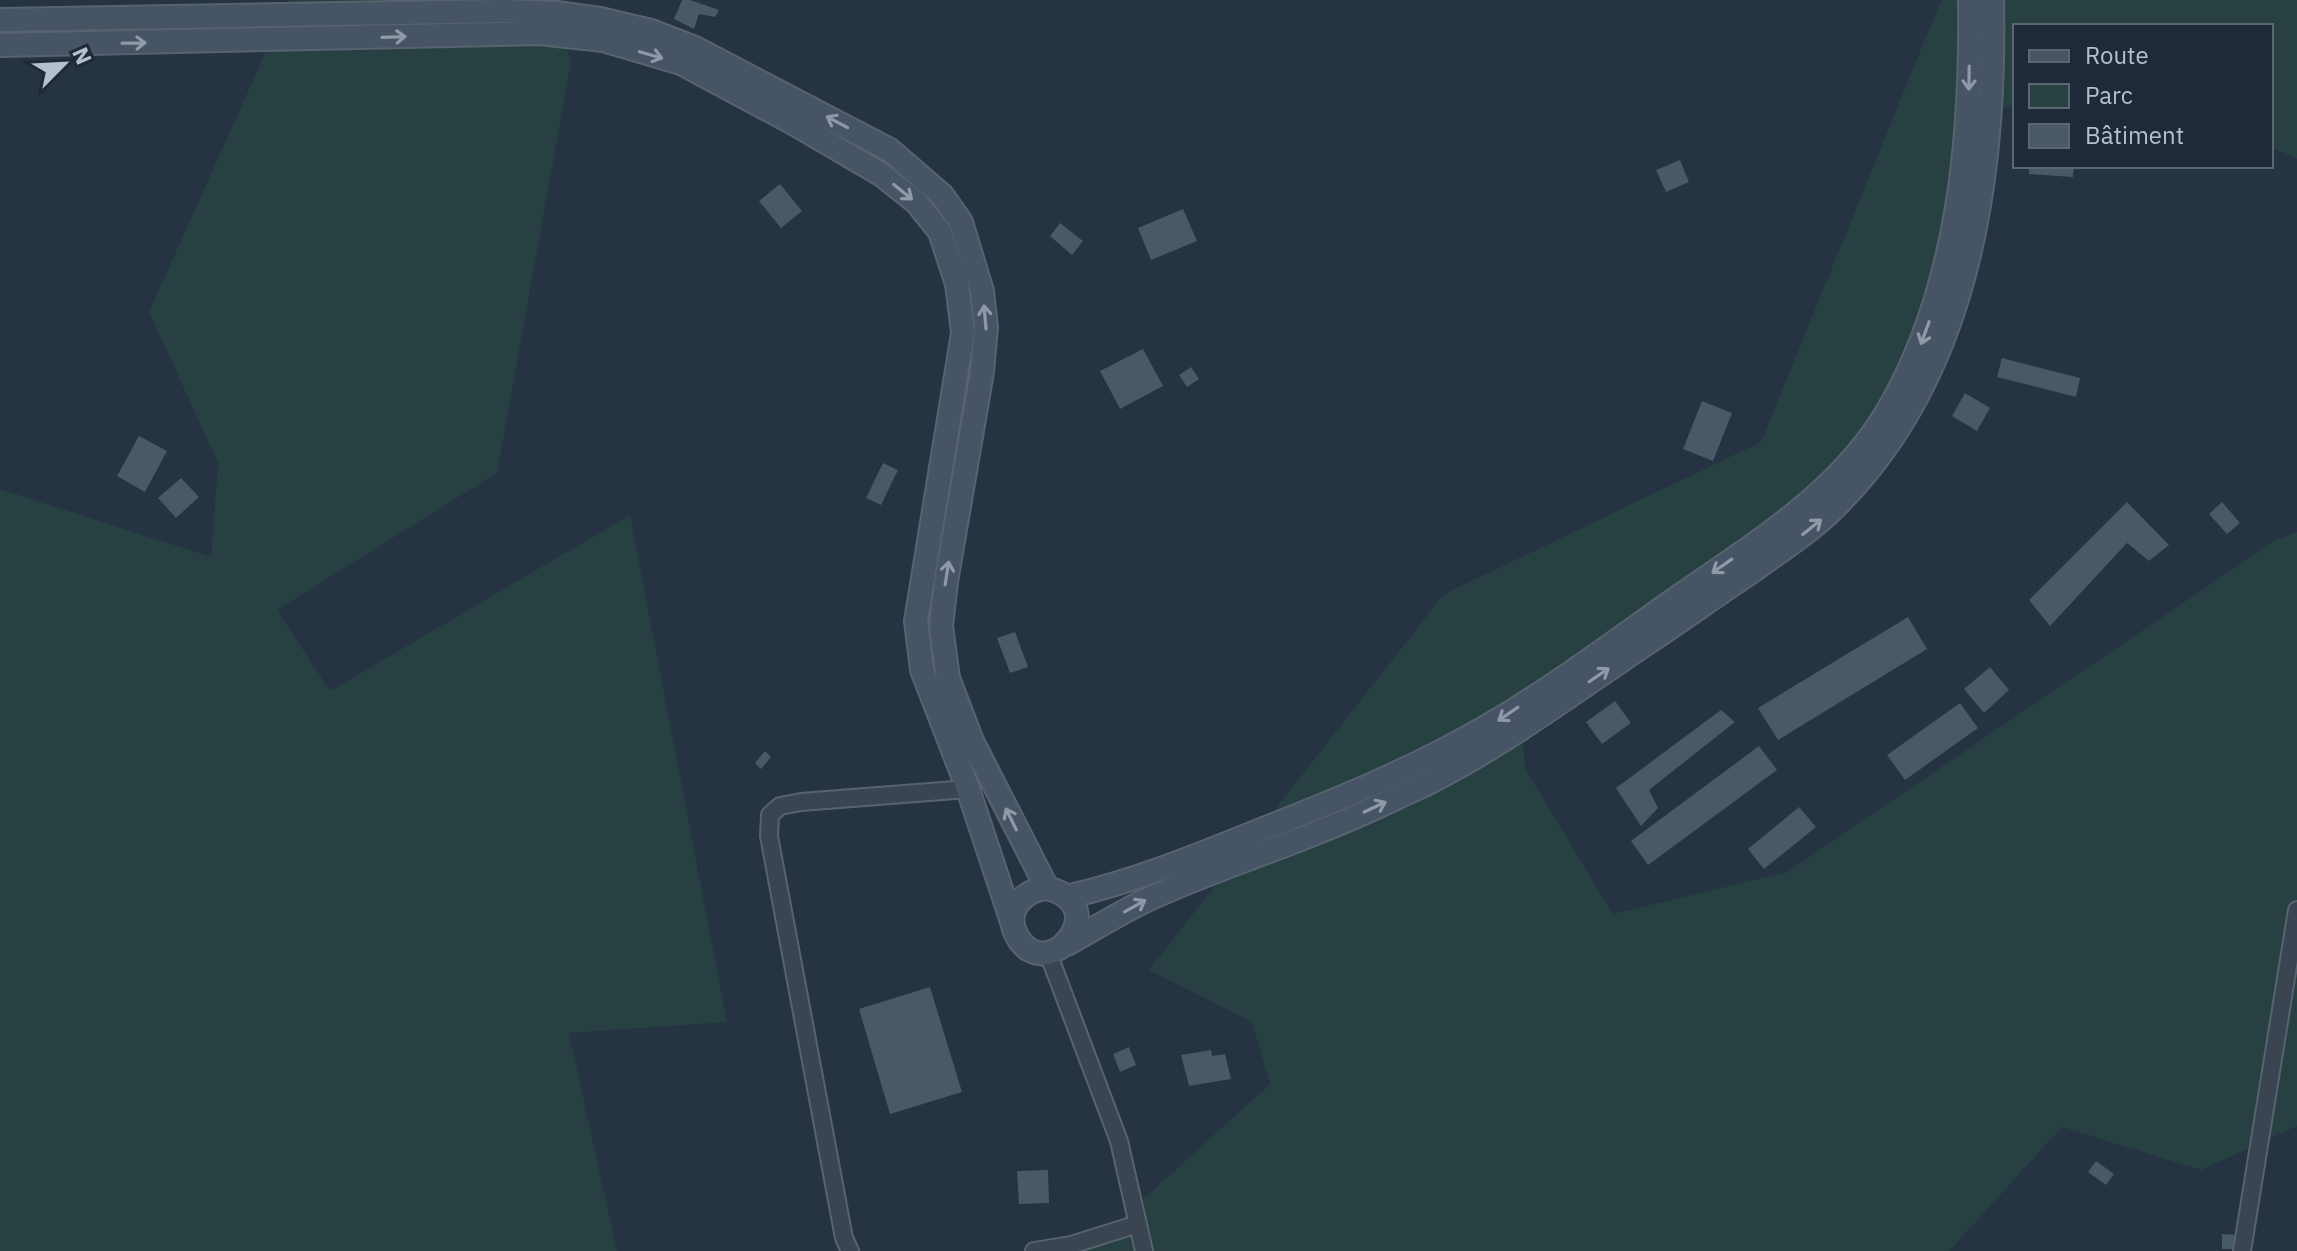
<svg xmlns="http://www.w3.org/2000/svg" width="2297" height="1251" viewBox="0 0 2297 1251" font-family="'IBM Plex Sans',sans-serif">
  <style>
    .green { fill: #274143 }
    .building { fill: #495968 }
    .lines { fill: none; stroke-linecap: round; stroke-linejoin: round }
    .street-casing { stroke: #57636f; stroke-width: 20 }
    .secondary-casing { stroke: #57636f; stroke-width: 26 }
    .street { stroke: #3a4551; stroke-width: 16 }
    .secondary { stroke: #475465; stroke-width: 22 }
    .oneway { stroke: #8f9aa8 }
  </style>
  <rect width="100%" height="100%" fill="#253342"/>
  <path class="green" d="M289,0H551L571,62L497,473L277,610L330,691L630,515L727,1022L569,1033L617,1251H0V489L211,557L218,463L149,312Z
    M1941,0H2297V159L2271,147V26H2015V104L1956,121L1921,392L1712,575L1520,702L1525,768L1613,914L1787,872L2274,541L2297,532V1126L2201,1170L2062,1127L1949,1251H1086L1270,1084L1252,1022L1149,970L1444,594L1761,442Z"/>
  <path class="building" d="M682,0H690L719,10L715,17L699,14L694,29L674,19Z
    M1680,160L1689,182L1666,192L1656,170Z
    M2029,166H2074L2073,177L2029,174Z
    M780,184L802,211L781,228L759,201Z
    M1183,209L1197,241L1151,260L1138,228Z
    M1060,223L1083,241L1072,255L1050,236Z
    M1143,349L1163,386L1120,409L1100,371Z
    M2002,358L2080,378L2076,397L1997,377Z
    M1191,367L1199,379L1187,387L1179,375Z
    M1965,393L1990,408L1977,431L1952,416Z
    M1702,401L1732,413L1713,461L1683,449Z
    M139,436L167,451L145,492L117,476Z
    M883,463L898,470L881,505L866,498Z
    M181,478L199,497L176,518L158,498Z
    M2127,502L2169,545L2149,561L2127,543L2050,626L2029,600Z
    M2222,502L2240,523L2227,534L2209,514Z
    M1908,617L1927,649L1778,740L1758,708Z
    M1015,632L1028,667L1010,673L997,638Z
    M1990,667L2009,690L1984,713L1964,689Z
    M1615,701L1631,723L1602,744L1586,722Z
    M1960,703L1978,728L1905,780L1887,755Z
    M1721,710L1735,722L1649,790L1658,808L1641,826L1616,788Z
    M1759,746L1777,770L1648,865L1631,841Z
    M765,751L771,757L761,769L755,763Z
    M1799,807L1816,827L1764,869L1748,849Z
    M930,987L962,1092L890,1114L859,1009Z
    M1129,1047L1136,1065L1120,1072L1113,1054Z
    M1211,1050L1212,1056L1225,1054L1231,1079L1189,1086L1181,1055Z
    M2096,1161L2114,1174L2106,1185L2088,1172Z
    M1048,1170L1049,1203L1019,1204L1017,1171Z
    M2222,1234L2241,1235L2240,1249H2222Z"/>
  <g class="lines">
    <g class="street-casing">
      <path id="street" d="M1048,953L1119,1141L1144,1251
        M850,1251L844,1238L769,836L770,815L780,806L801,802L968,789
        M1034,1251L1071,1245L1138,1224
        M2242,1251L2297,910"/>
    </g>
    <g class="secondary-casing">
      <path id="secondary" d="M0,20L504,11L557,13L600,19L651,31L695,48L890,150L942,195L961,222L982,291L986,327L982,372L946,582L941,626L948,678L972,741L1047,888C1117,906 1046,989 1017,936C1003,912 1023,890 1047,888
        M0,45L539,33L603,40L681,63L795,124L882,175L916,202L940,232L957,284L963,333L916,621L922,670L968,789L1012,922
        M1066,897C1137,881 1204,853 1271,826C1347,796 1422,765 1493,723C1559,684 1621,637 1684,593C1760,540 1843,490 1890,407C1959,286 1972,137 1970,0
        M1067,944C1094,929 1121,912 1149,899C1205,873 1265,854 1323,830C1357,817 1389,801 1422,786C1501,747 1574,692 1647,643C1683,619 1718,594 1754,570C1781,550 1810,532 1834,508C1968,377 1996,179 1992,0"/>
    </g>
    <use href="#street" class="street"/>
    <use href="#secondary" class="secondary"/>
  </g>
  <defs><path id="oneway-shaft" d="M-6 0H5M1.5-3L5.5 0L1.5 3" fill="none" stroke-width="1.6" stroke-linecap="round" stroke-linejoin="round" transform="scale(2)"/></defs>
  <g class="oneway">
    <use href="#oneway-shaft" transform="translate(394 37) rotate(-2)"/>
    <use href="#oneway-shaft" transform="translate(134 43) rotate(-1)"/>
    <use href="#oneway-shaft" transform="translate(651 55) rotate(16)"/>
    <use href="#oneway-shaft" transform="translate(1969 78) rotate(91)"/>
    <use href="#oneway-shaft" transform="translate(837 122) rotate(-152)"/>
    <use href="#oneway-shaft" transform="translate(903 192) rotate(39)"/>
    <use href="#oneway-shaft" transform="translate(985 317) rotate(-95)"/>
    <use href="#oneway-shaft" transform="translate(1925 333) rotate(110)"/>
    <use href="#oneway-shaft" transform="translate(1812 527) rotate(-39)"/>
    <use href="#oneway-shaft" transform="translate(1722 566) rotate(145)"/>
    <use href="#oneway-shaft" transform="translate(947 573) rotate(-81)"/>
    <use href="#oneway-shaft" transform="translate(1599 675) rotate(-34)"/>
    <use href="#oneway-shaft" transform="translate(1508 714) rotate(146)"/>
    <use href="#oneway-shaft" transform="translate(1375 807) rotate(-25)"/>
    <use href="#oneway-shaft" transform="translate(1011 819) rotate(-116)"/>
    <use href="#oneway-shaft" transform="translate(1135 906) rotate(-29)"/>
  </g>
  <rect x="2013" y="24" width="260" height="144" fill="#1e2a37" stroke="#5b6673" stroke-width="2"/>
  <rect x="2029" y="50" width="40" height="12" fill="#475465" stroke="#5b6673" stroke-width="2"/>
  <text x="2085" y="64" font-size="24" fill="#b6c0cc">Route</text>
  <rect x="2029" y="84" width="40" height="24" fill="#274143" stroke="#5b6673" stroke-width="2"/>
  <text x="2085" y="104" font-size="24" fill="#b6c0cc">Parc</text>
  <rect x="2029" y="124" width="40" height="24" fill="#495968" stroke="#5b6673" stroke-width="2"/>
  <text x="2085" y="144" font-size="24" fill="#b6c0cc">Bâtiment</text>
  <g transform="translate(64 64) rotate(66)" stroke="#1e2a37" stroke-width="6" paint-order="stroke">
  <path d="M0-6L14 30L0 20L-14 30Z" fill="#b6c0cc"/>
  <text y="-12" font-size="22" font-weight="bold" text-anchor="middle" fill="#b6c0cc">N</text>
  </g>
</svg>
